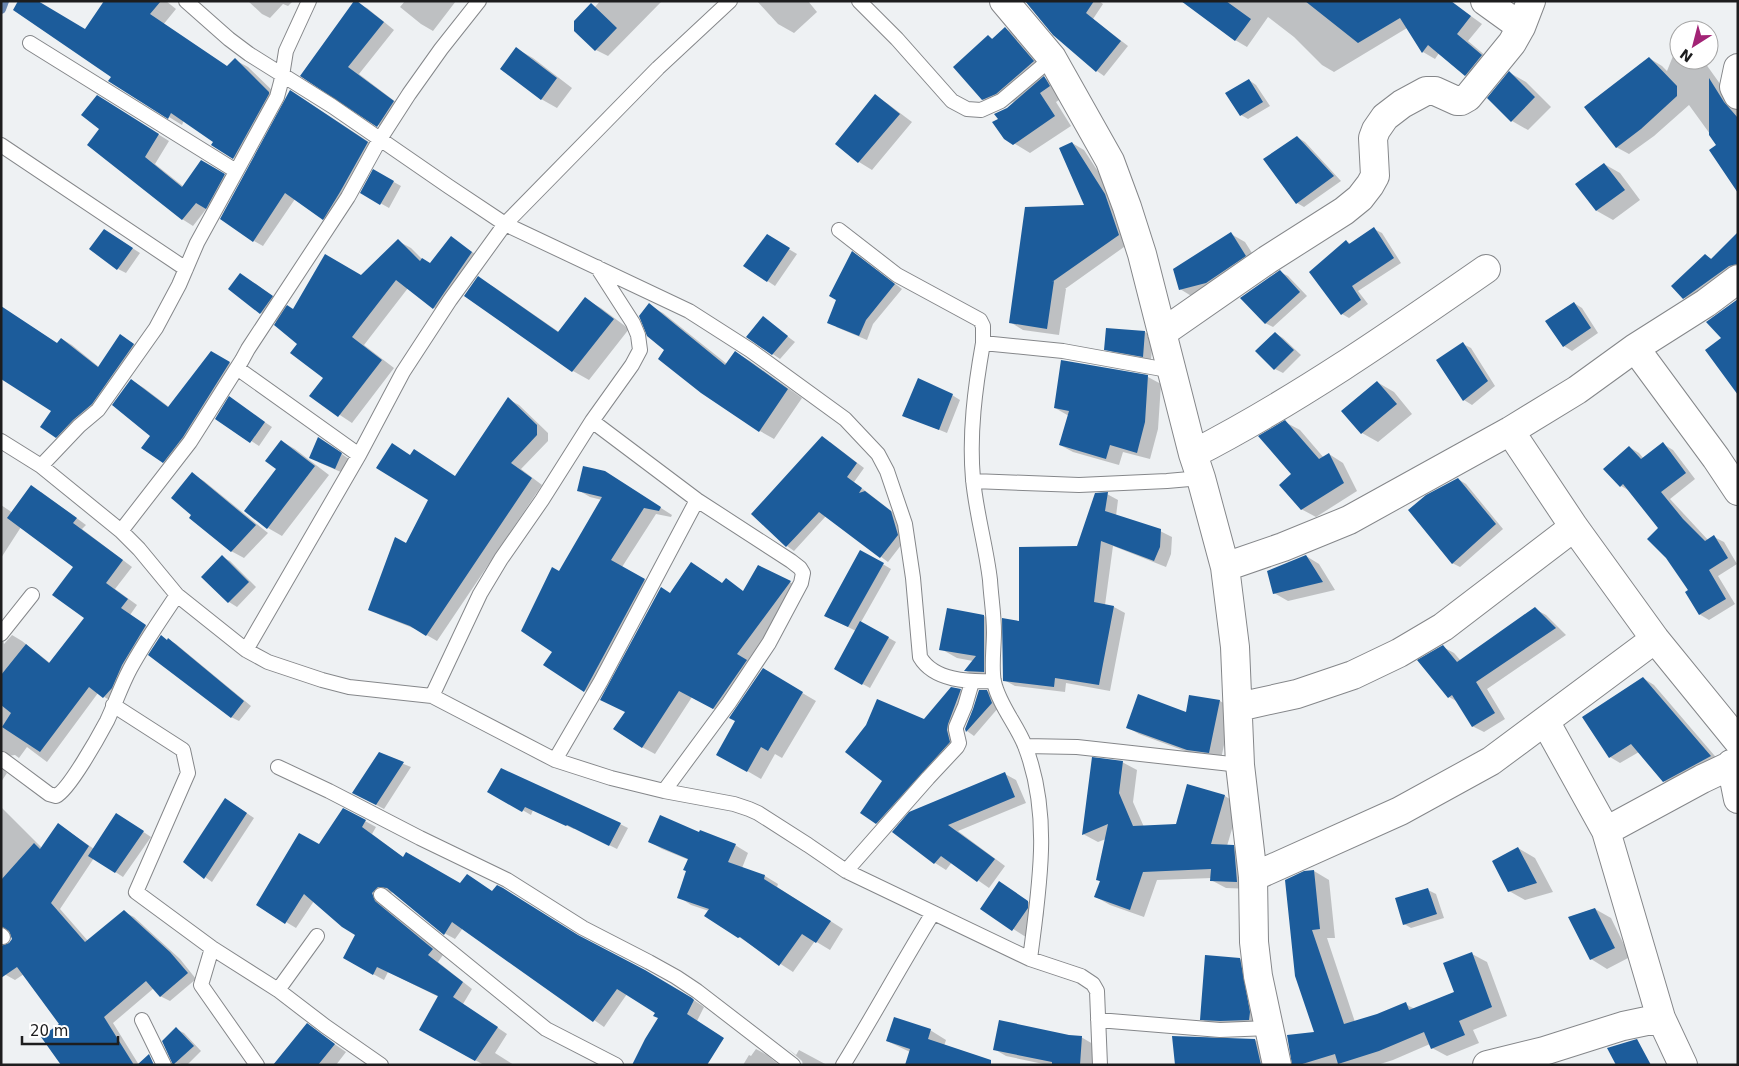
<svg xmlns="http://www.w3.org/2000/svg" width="1739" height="1066" viewBox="0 0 1739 1066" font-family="'DejaVu Sans',sans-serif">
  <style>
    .shadow { fill: #0003; fill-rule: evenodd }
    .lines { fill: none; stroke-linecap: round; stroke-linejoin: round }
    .stream { stroke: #6b88b2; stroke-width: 10 }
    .building { fill: #1c5c9b }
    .service-casing { stroke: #85878a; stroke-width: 16 }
    .minor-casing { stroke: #85878a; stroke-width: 30 }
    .service { stroke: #fff; stroke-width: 14 }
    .minor { stroke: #fff; stroke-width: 28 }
  </style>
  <rect width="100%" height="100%" fill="#eef1f3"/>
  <path class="shadow" d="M117,1H166L176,9L158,31Z
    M248,1H293L288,6L283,4L270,18L262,14Z
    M405,1H456L433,31L421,24L400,7Z
    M600,1H662L608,56L596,50L595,7Z
    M757,1H808L817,12L794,33L778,24Z
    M1043,1H1099L1103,4L1093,19L1128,46L1104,76L1097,71L1054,34Z
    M1183,1H1450L1482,24L1468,41L1493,62L1477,82L1465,75L1439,53L1435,59L1423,52L1407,28L1334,72L1322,65L1294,37L1268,17L1247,47L1235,40Z
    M355,2L367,8L394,30L359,74L405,109L389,132L302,75Z
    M1005,28L1021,38L1050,71L1043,77L1060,87L1065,96L1056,102L1071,126L1030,153L1005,138L1000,119L1015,101L999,109L982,99L989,37L993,39Z
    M1679,41V60H1703L1733,102L1738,112V181L1718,145L1689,105L1654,136L1629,154L1616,147L1649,58L1662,66L1667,71Z
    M517,49L533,58L572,88L557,108L541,99Z
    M235,60L248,67L282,100L247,165L213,145L215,142L184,120L182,125L169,117L180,87L228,67Z
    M1510,73L1526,82L1551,107L1528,130L1512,121Z
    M1249,80L1256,85L1270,106L1248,119L1241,115Z
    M875,96L888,104L912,122L872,170L859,162L837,143Z
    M300,97L378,148L333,224L295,199L263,246L254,241Z
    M108,103L169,141L155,164L184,187L212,168L235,181L217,214L207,208L193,226L182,219Z
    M1297,137L1305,142L1341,181L1304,207L1297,203Z
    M1072,143L1084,150L1118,202L1131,242L1065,289H1066L1059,335L1023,330L1010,322L1086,206Z
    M1604,164L1620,173L1640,200L1613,220L1597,211Z
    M374,171L401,186L389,208L362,193Z
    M1374,229L1382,233L1401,263L1358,291L1368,304L1349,318L1342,314L1346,241L1351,244Z
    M1231,234L1245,242L1259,264L1193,297L1180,289Z
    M112,235L140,253L126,273L118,269Z
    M767,236L797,254L775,286L745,266Z
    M451,238L484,260L447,316L434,308L408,288L364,345L394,368L352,423L311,396L325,378L299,344L277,323L261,313L230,289L240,275L256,284L293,311L361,277L398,241L411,248L422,259L431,264Z
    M1738,239V270L1692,302L1684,298L1706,256L1712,259Z
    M860,257L902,289L873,324L867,340L836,327Z
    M1280,272L1288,276L1307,296L1273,327L1265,323Z
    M478,278L494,287L559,332L585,299L601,308L629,329L589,380L573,371L465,296Z
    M1574,303L1582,308L1598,333L1572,351L1564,346Z
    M649,305L663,313L727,364L736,353L750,361L802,398L774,439L760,431L666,350Z
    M1,307L58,344L62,339L72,345L99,367L131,342L143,351L67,443L56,437L53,411Z
    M763,318L795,342L780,359L748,337Z
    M1145,332L1153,337L1151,360L1114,353L1106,349Z
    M1275,333L1283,338L1301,355L1283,373L1275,369Z
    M1463,344L1471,348L1495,386L1472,405L1464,400L1438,360Z
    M211,353L243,370L176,469L163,462L131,380L144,388L169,407Z
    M1148,377L1161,384L1158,429L1150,459L1123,452L1119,465L1073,452L1060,445L1069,416L1055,408Z
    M1377,382L1394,392L1412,414L1378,442L1362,433Z
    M952,395L960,400L947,433L903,415Z
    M508,399L519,405L548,433V441L521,469L542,485L437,641L418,630L380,615L370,609L430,500L411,456L455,477Z
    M237,403L272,427L259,446L217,419Z
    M1285,422L1300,430L1324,458L1329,454L1343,463L1357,491L1316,517L1301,509L1293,474Z
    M281,441L295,449L329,475L282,536L268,528Z
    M830,442L864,468L854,482L899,517L905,540L888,562L826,516L794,551L787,546Z
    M326,443L349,459L343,473L318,462Z
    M1663,444L1673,450L1695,479L1670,499L1708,540L1714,537L1724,542L1737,564L1718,576L1735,604L1709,620L1699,614L1659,528L1630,491L1621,486L1629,447L1639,453L1644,459Z
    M192,474L204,481L268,533L244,558L231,551L193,515Z
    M1458,479L1466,484L1503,529L1460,567L1452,563Z
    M617,480L672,515L671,517L656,514L622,567L656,587L597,698L545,664L553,652L560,572L602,500L590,497L578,490Z
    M41,492L86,525L82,529L132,567L115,589L137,605L130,615L155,632L114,703L98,693L47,762L27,747L19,758L15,755L8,756L3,764L4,770L7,773L1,782V624L4,644L12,635L22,641L50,663L85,618L75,567L21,527L1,558V505L13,513Z
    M1107,494L1118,500L1116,516L1160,531L1172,537L1171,554L1166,567L1113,546L1105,605L1114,607L1125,613L1110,691L1066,683L1065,692L1015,686L1004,680L1020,623L1078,548Z
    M861,551L891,569L861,622L896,642L870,688L835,669L856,631L834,620Z
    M1306,556L1319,564L1335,590L1288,601L1274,593Z
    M222,557L230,561L256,587L237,607L229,602L203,577Z
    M691,563L723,584L726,580L744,592L759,566L803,589L727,716L692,697L655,754L642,747L626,712L670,594Z
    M1535,609L1546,615L1566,635L1487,689L1505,719L1484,732L1472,726L1458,702L1449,697L1419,661L1443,647L1454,653L1461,661Z
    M984,616L1000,626V681L981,680L966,671L973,661L957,658L941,649Z
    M169,640L176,644L251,706L239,721L231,717L168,641Z
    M763,670L816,701L782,758L775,754L761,779L718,754Z
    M1643,678L1654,685L1720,762L1675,788L1664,781L1639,752L1620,763L1610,757Z
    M961,690L968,694L957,747L885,827L877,823L924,720Z
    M987,691L995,696L999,707L974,736L967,731L966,729Z
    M1190,696L1220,701L1232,708L1221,759L1201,757L1139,734L1127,727L1188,714Z
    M379,754L411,767L384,809L361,797Z
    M1122,762L1137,770L1133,802L1144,827L1177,826L1188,785L1225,796L1239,805L1227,846H1233L1248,855L1252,889L1226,888L1211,880L1212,878L1157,880L1144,917L1110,905L1096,897L1101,882L1098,880L1106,839L1098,842L1083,834Z
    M1005,774L1016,780L1026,803L958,831L1005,866L989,888L952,862L946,870L935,863L894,832Z
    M489,791L620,824L628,828L617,849L575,828L574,829L533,810L531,815Z
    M233,804L254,818L212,882L205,877Z
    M1,807L42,848L68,831L94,849L124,819L151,837L123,877L94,858L60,909L88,941L124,912L134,917L180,959L196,979L170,1001L160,996L154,988L113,1023L139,1065H62L61,1024L24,974L15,980L6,975L1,969ZM9,931L13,940L6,947H4L2,938Z
    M343,809L376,827L372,834L404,858L460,885L493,892L682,992L704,1007L697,1021L660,1018L656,1013L627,994L604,1027L463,928L455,939L444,933L393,892L384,896L383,905L386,909L443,955L438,962L472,989L463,1004L507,1034L495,1053L514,1065H484L432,1036L439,997L388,972L384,980L344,958L357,935L314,901L296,928L286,922L319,846Z
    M699,834L735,845L748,853L742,868L765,876L778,884L777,887L843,929L830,950L815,941L793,972L739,937L709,911L691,905L679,897L687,871L689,860L662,849L650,842Z
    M1518,848L1535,858L1553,892L1525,900L1509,891Z
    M1314,871L1329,880L1335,938H1327L1355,1022L1377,1016L1405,1004L1415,1009L1455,992L1472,954L1487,962L1507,1016L1473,1030L1479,1043L1447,1056L1432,1048L1430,1044L1393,1060L1377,1065H1293L1316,1033L1297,976Z
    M999,883L1044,912L1043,918L1029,939L982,909Z
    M1428,890L1436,894L1444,918L1411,928L1404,924Z
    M1595,909L1611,918L1630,957L1607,969L1591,959Z
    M1240,959L1256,969L1265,1022L1218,1028L1201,1019Z
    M307,1025L346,1052L336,1065H283Z
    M176,1029L184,1033L201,1051L187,1065L176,1063L163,1041Z
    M930,1030L946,1040L944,1046L910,1052L887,1041Z
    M1069,1036L1081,1037L1093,1044L1092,1065H1048L1006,1056L994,1049Z
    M1255,1040L1270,1049L1274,1065H1176Z
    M787,1048L796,1055L799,1050L827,1065H803L802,1061Z
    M756,1049L767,1055L779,1065H743L749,1055L751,1056Z"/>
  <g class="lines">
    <path class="stream" d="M1,9L4,1"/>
  </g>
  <path class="building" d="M18,1H38L85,29L104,1H161L150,14L227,66L235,58L269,92V94L233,159L211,145L213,142L171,113L168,119L108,81L111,77L13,10Z
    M354,1H357L384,22L348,67L394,101L377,127L300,76Z
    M1025,1H1094L1086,13L1121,41L1096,72L1053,35Z
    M1181,1H1226L1251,19L1235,41Z
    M1305,1H1451L1471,16L1457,34L1482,55L1465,76L1428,45L1422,53L1400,18L1358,43Z
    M591,3L617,28L595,51L574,31V21Z
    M1005,27L1034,61L996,94L982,100L953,67L988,35L992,39Z
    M516,47L557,78L541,100L500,69Z
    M1649,57L1677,86V96L1641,129L1616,148L1584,107Z
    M1509,71L1535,97L1511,122L1487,98Z
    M1044,76L1050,86L1040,93L1055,116L1013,145L1004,139L992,122L998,119L994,114L1007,108Z
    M1709,78L1724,102L1738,118V193L1709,150L1716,145L1709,135Z
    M1249,79L1263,102L1240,116L1225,93Z
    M290,90L368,142L340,192L323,220L285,193L253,242L220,219Z
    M875,94L900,114L858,163L835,144Z
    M97,95L159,134L145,157L182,187L201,160L225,174L206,209L196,203L182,220L87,145L99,129L81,115Z
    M1297,136L1334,176L1296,204L1263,159Z
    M1072,142L1105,194L1119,235L1052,282L1054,281L1047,329L1009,323L1025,207L1084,205L1059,148Z
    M1604,163L1625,190L1596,211L1575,184Z
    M373,169L394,181L380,205L360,193Z
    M1374,227L1394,258L1352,286L1361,300L1341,315L1309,272L1346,240L1349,244Z
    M104,229L133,248L117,270L89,249Z
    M1231,232L1246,256L1206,283L1179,290L1173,269Z
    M1738,232V264L1729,266L1683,299L1671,286L1705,254L1711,259Z
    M767,234L790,248L767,282L743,266Z
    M451,236L472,252L433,309L396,280L352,337L382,360L338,417L309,396L323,378L290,353L297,344L274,325L287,305L293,309L325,254L361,275L398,239L420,261L422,258L430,263Z
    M852,251L895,284L866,320L859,336L827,323L836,300L829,296Z
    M1280,270L1300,292L1265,324L1240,298Z
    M240,273L273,296L260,314L228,289Z
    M478,276L558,332L585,297L614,319L572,372L464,296Z
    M1738,299V395L1705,350L1721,338L1706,322Z
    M1574,302L1591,328L1563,347L1545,321Z
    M649,303L725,365L735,351L788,389L759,432L701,393L658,359L664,350L647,336L639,316Z
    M1,306L57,343L61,338L98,367L120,334L134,344L92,404L73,420L56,438L40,427L51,411L1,379Z
    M763,316L788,336L772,355L746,337Z
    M1106,328L1145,331L1143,357L1104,350Z
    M1275,332L1294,350L1274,370L1255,351Z
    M1463,342L1488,381L1463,401L1436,360Z
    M211,351L230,362L183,437L163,463L141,448L150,436L112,405L131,379L168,407Z
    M1061,360L1148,375L1145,422L1137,453L1110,445L1106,459L1059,445L1069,411L1054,408Z
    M918,378L953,394L939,430L902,416Z
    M1377,381L1397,404L1361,434L1341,411Z
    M229,396L265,422L250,443L215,419Z
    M508,397L537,425V435L511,463L532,478L426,636L410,626L368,610L395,537L406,543L428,500L376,468L392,443L410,455L414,449L455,476Z
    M1285,420L1319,459L1329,453L1344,483L1301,510L1279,485L1291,474L1258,436Z
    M822,436L857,463L847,477L862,488L859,493L865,491L891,511L898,535L880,558L819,512L786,547L751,514Z
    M318,437L342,453L335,469L309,458Z
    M281,440L315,466L267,529L244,511L276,469L265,461Z
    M1663,442L1686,473L1661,492L1683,519L1705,541L1714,535L1728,558L1709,570L1726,599L1699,615L1685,592L1688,590L1666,558L1647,539L1658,528L1623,484L1620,487L1603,469L1629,446L1641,459Z
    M583,466L605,471L661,507L659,511L644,508L611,560L645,579L584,692L543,665L552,652L521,631L552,567L559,571L602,497L577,491Z
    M192,472L256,525L231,552L189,518L191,515L171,498Z
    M1458,478L1496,524L1452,564L1408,510L1426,495Z
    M31,485L77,518L73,523L123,560L106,583L128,599L121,608L146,625L122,665L112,688L103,698L89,687L40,752L2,727L11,713L1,705V675L26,644L49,663L84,618L52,595L73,567L7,518Z
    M1108,492L1105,511L1161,529L1160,547L1154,561L1101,541L1094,602L1114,606L1099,685L1055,678L1054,687L1003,681L1002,618L1019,621V547L1077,546L1095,493Z
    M860,550L884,563L848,627L824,616Z
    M222,555L249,582L228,603L201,577Z
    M1306,555L1323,582L1273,594L1267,571Z
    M691,562L722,583L726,578L743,591L758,565L791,581L737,654L747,660L713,709L679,691L642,748L613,729L625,712L600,700L661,587L670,593Z
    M1535,607L1556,628L1476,682L1495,713L1472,727L1452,695L1448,698L1417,660L1443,645L1457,662Z
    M947,608L984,615V672L964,671L976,656L939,650Z
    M860,621L889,637L862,685L834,669Z
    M161,635L167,640L168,638L244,701L231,718L148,655Z
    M763,668L803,692L768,751L761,747L747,772L716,755L735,721L729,718Z
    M1643,677L1711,756L1663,782L1631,744L1609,758L1582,717Z
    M951,687L961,689L948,724L947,730L950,742L876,824L860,813L882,781L845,752L866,725L877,699L924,719Z
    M979,690H987L992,703L966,732L965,729L973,709Z
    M1138,694L1186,712L1189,695L1220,700L1209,753L1187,750L1126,728Z
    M379,752L404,762L376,805L352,793Z
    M1092,757L1123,761L1119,793L1133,826L1176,824L1187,784L1225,795L1211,844L1234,845L1237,882L1210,881L1211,869L1143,872L1130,910L1094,897L1100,881L1096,880L1108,824L1082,835Z
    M501,768L621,823L609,846L567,825L566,826L525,807L522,812L487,792Z
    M1005,772L1015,797L948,825L995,859L977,882L941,856L934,864L892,832L909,812Z
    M225,798L247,813L204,879L183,862Z
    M343,808L366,820L362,827L403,857L406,852L460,883L467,874L492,891L497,885L503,888L578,935L645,970L692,998L694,1000L687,1014L724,1038L707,1065H632L645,1039L658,1018L653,1016L655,1013L617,989L593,1022L452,922L444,935L387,888L378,887L372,893L375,901L433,949L428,955L463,982L453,997L498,1027L475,1061L419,1030L438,996L377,967L373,975L343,958L355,935L342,927L304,894L285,924L256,905L299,833L319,844Z
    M116,813L144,831L115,873L88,856Z
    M660,815L699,832L700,830L736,844L728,862L765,875L764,879L831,921L816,943L802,934L779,966L740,937L738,938L704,916L709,909L677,898L686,871L683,870L688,859L648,842Z
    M58,823L89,846L51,903L85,942L124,910L170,952L188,973L160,997L146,981L104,1017L134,1065H61L41,1037L59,1024L17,967L1,978V946L9,943L12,939L9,931L1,926V880L34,843L40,849Z
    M1518,847L1537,883L1508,892L1492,861Z
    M1314,870L1320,929L1312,930L1344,1024L1377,1014L1406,1002L1409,1010L1454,992L1443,963L1472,952L1492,1007L1459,1021L1465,1035L1431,1049L1424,1032L1379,1051L1338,1064L1335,1054L1299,1065H1292L1287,1035L1314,1032L1295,976L1285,880L1304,871Z
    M999,881L1028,901V908L1012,931L980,909Z
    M1428,888L1437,914L1403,925L1395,898Z
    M1595,908L1615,948L1590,960L1568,917Z
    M1205,955L1240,958L1250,1012L1249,1020L1220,1021L1200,1020Z
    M894,1017L931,1029L928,1039L991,1060V1065H905L910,1049L886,1041Z
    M999,1020L1069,1035L1082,1036L1080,1065H1052V1062L993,1050Z
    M307,1023L335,1044L318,1065H273Z
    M176,1027L194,1046L173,1065L162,1041Z
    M1172,1036L1255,1039L1261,1065H1175Z
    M1637,1039L1651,1065H1616L1607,1048Z
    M149,1054L154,1065H137Z"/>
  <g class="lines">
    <g class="service-casing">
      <path id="service" d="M186,1L229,39L249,54L332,106L448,186L505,224L689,311L750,350L845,419L878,454L887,471L905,524L913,578L920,657C934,681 969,682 994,681
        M859,1L897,39L952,101L967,109L981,110L1001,101L1052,58
        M30,43L236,171
        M1,145L186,269
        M839,230L897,275L980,320L983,326V343L1063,351L1173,371
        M983,343C975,388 969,434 973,479C976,513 986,546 990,580C991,597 994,615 994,632C994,647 991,668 994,682C999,705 1017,725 1025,746C1052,815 1039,888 1030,959
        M237,368L359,455
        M592,421L697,500L791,561L800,568L803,573L801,583L769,643L729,703L664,791
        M1,441L41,466L121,531L139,549L177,595L246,650L268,662L322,680L349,687L432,696L555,760L611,778L664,791L734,804L749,809L758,813L808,845L846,871L1030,959L1081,976L1093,984L1097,991L1100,1065
        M41,466L79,426L98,410L156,328L179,285L197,243L277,97L281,82L286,51L309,1
        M973,481L1079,485L1167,481L1201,478
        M121,531L190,442L242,360L248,349L348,197L380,139L409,94L441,49L479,1
        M1,634L32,595
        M246,650L359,455L403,372L450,300L505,224L658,68L730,1
        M432,696L480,594L501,559L542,500L592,421L632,365L640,350L638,335L633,323L597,267
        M113,705L183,750L188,773L136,892L212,948L278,990L325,1026L381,1065
        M1025,746L1077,747L1240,765
        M2,759L49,794L56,796C69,790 99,736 107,721C115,704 121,686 130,669C144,643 161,619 177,595
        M555,760L601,681L697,500
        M278,767L329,791L420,838L507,880L583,928L649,962L676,977L697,991L793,1065
        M846,871L928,778L957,747L959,743L956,730V727L965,706L972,682
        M381,895L546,1029L616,1065
        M1,935L3,937
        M212,948L201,985L257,1065
        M278,990L317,936
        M142,1020L164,1065
        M1098,1020L1220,1030L1269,1028
        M843,1065C874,1015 902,963 933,913"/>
    </g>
    <g class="minor-casing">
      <path id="minor" d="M1004,1L1052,58L1110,161L1127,207L1142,254L1193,454L1201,478L1225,567L1235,647L1240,765L1253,877L1254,942L1258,976L1277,1065
        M1521,27L1531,1
        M1738,68L1734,87L1738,95
        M1162,333L1267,260L1344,211L1360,198L1370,185L1375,176L1373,138L1376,130L1385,117L1402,104L1426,91H1435L1457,101H1461L1468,97L1512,43L1521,27L1485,1
        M1635,348L1716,458L1738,491
        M1510,431L1574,527L1655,639L1738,741
        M1193,454C1296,401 1391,335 1486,269
        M1225,567L1283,547L1349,520L1510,431L1577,390L1635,348L1706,303L1738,279
        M1238,707L1297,694L1353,675L1399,653L1443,627L1574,527
        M1545,721L1606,831
        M1731,764L1738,799
        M1253,877L1400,811L1491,761L1655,639
        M1487,1065L1544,1051L1623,1026L1661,1018
        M1683,1065L1661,1018L1606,831L1702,779L1738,762"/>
    </g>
    <use href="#service" class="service"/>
    <use href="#minor" class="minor"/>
  </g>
  <rect width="1739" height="1066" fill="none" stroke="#1d1d1e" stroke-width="5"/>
  <g transform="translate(1694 45) rotate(216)"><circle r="24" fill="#ffffff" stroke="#a5a5a5"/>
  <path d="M0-4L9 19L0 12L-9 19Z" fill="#a22375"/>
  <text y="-8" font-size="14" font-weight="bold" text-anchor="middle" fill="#1d1d1e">N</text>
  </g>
  <path d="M22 1036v8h96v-8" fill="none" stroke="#1d1d1e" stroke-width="2.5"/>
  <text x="30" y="1036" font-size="15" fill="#1d1d1e" stroke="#ffffff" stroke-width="4" paint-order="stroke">20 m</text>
</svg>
